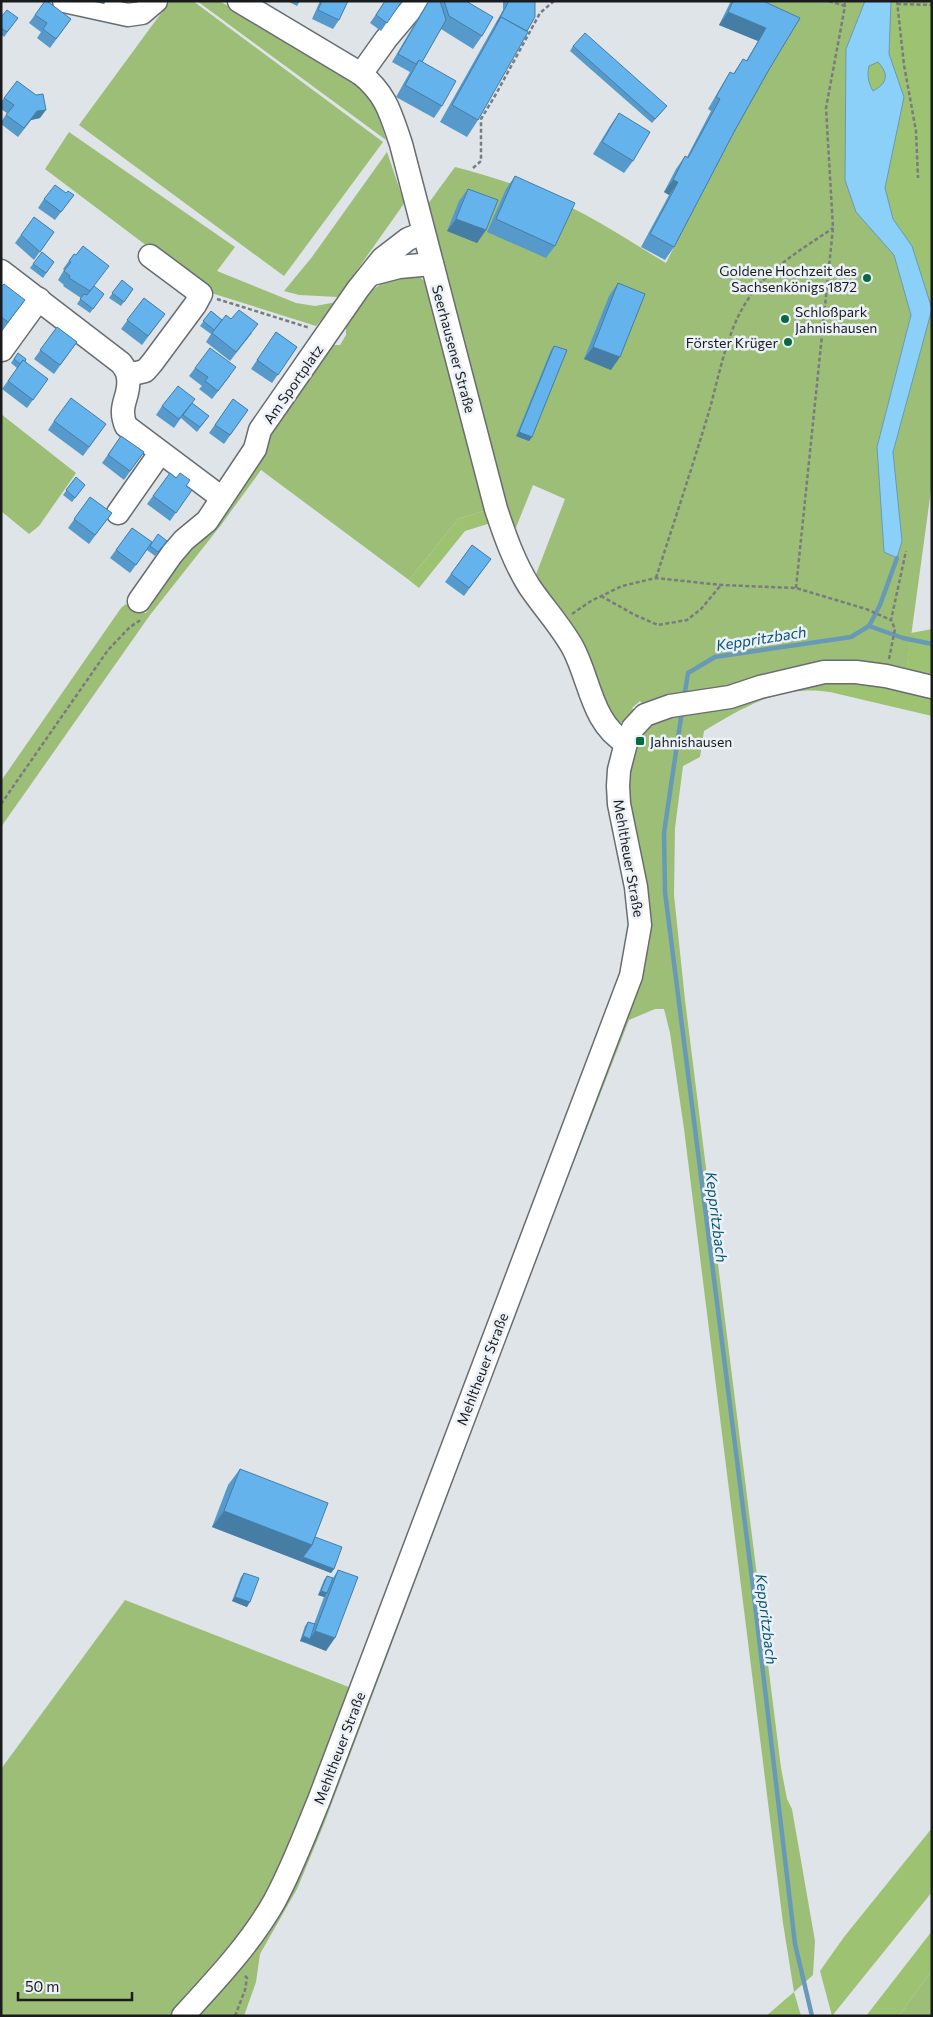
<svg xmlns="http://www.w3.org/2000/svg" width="933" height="2017" font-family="Commissioner,sans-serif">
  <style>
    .green { fill: #9dbe77 }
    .forest { fill: #9dc272 }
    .water { fill: #8ad0f9; stroke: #689ab7; fill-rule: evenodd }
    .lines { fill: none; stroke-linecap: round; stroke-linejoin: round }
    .stream { stroke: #689ab7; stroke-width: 4.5 }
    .minor-casing { stroke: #686d71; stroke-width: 25 }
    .path { stroke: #787c7f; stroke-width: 2.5; stroke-dasharray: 4 2.5; stroke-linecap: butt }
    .minor { stroke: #fff; stroke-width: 22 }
    .wall { fill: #569acb }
    .shaded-wall { fill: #467da5 }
    .building { fill: #64b3ec; stroke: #467da5 }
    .poi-dot { fill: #056c42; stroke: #ebf1f6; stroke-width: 2 }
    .labels { text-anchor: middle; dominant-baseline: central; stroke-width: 5; stroke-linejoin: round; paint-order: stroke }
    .poi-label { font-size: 14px; fill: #191b1d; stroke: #ebf1f6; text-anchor: end }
    .street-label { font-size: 14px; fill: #191b1d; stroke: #ebf1f6 }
    .water-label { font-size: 15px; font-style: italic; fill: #065375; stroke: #ebf1f6 }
  </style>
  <rect width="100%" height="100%" fill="#dee4e8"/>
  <g class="green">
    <path d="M170,1h23l190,141 -99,134 -205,-151z"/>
    <path d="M197,1h22l17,9 130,80 8,11 12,39z"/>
    <path d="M726,1h206v482l-26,190 -76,7v12c-9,-1 -18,-2 -28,-1 -35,1 -69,23 -98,40l-4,26 -17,9 -8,62 -1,67 11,105 96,768 6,31 5,10 23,132 -2,34 -19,17 -11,-69 -99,-794 -14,-96 -6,-24h-9l-26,11 -86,221 -219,583 -27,65 -37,65 -4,28 -12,34h-51l64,-73 377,-953 -8,-202 19,-81 -5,-6 -8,7 4,4c-8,8 -12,13 -24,9l-77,-144 30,-78 -32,-14 -20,50 -88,-327 30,-41c42,11 90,26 129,47 28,15 55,33 82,49l59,-119 66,-113z"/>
    <path d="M69,132l166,115 -18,24 79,32 19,3 22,-4 -21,24 -108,-34 -163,-123z"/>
    <path d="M387,152l17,50 -1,3 -65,92 -39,-2 -15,-4 28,-34z"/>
    <path d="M418,275l7,7 65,227 -32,10 -49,61 -148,-110 -40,55 -71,90 -149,212v-46l120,-173 5,-4 10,8 10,1 41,-61 17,-13 13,-19 47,-78 69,-97h7l6,-10v-10l26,-35 14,-9 11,-4z"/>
    <path d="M1,414l75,59 -37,53 -10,8 -28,-23z"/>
    <path d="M125,1600l229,89 -93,222 -86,105h-174v-247z"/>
    <path d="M932,1970v46h-33z"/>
  </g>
  <g class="forest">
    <path d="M891,1h41v308l-20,-63 -19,-27 -8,-31 19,-91 -15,-43z"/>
    <path d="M878,62c10,11 9,21 -5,29 -5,-9 -6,-15 -4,-25z"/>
    <path d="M490,509l4,13 -29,9 -46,57 -10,-8 49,-61z"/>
    <path d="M932,629v50l-26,-6 5,-40z"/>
    <path d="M855,679l77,15v22l-102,-24v-12z"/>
    <path d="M932,1828v64l-100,124 -12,-45 24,-34z"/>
    <path d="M932,1931v39l-33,46h-33z"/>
    <path d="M794,1992l7,24h-35z"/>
  </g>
  <path class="water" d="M865,1h26l-2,53 15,43 -19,91 8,31 19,27 20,63 -39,143 9,89 -5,17 -13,-6 -7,-105 34,-132 -17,-60 -38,-43 -11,-32 1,-131zM878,62c11,12 10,21 -5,29 -5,-9 -6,-15 -4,-25z"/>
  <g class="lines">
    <g class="stream">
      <path d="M869,626l11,-21 17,-47"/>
      <path d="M684,698l4,-25 27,-16 136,-20 18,-11 34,12 29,6"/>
      <path d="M682,711l-18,122 1,59 87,687 43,365 17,72"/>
    </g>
    <g class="minor-casing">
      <g id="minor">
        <path d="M64,1l64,14 14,-2 14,-12"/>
        <path d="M239,1l122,73c26,21 30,41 40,70l95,365c9,27 18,53 33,77 14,21 32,40 44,62 17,32 19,76 53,95"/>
        <path d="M361,74l25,-35 32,-38"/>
        <path d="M1,271l120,92c3,4 7,9 7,15 3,18 -11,27 -2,48l96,72"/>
        <path d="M372,274l27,-7 33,-3"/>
        <path d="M2,350l37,-51"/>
        <path d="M128,375l17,-4 7,-8 43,-58 6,-11 -51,-38"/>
        <path d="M118,513l42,-60"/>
        <path d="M139,601l33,-47 12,-14 23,-19 48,-72 5,-19 98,-141 24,-30 26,-20 15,-6"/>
        <path d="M183,2016c33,-36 67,-72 91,-114 18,-33 31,-68 45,-102l312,-824 9,-51 -4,-38 -17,-83 -1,-18 1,-16 7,-27 7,-15 12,-13 25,-9 60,-9 30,-10 64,-15h32l30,4 46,11"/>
      </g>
    </g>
    <g class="path">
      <path d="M829,1l16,5"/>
      <path d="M897,1l7,64 12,66 2,47"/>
      <path d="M897,4l35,1"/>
      <path d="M473,168l8,-7v-42l15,-25 44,-81 14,-12"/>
      <path d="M828,273l39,5"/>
      <path d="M217,299l93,29"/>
      <path d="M656,578c18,-56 37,-113 54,-170 9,-33 17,-75 35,-104 20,-34 56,-54 88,-76"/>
      <path d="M796,588l37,-360 -7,-120 19,-102 -1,-5"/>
      <path d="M601,596l34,19 23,10 29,-5 14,-11 20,-24"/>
      <path d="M572,614l19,-13 31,-15 34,-8 65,7 75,3 70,21 25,11"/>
      <path d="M889,659l6,-30 -4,-9 15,-69"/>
      <path d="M1,804l107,-154 22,-23 12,-8"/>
      <path d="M235,2016l10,-26 2,-12 -3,-3"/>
    </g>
    <use href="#minor" class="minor"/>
  </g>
  <g class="wall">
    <path d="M45,1l26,18 -21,29 -13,-10 4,-6 -12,-9z"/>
    <path d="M287,1h13l-3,5z"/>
    <path d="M320,1h28l-9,19 -6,9 -21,-10z"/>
    <path d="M385,1h17l-21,30 -11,-8z"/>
    <path d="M428,1h38l16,35 -9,13 -32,-20 -19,33 20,44 -8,12 -38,-21 14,-25 -18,-10z"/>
    <path d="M503,1h32l-57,119 -11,17 -27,-15 63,-112z"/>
    <path d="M731,1h32l4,72 -33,59 -60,115 -9,13 -24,-13 28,-52 -5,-3 12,-23 9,-13 2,1 24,-46 -3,-2 14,-24 8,-13 3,2 10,-15 3,2 12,-20 -39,-16z"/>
    <path d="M1,17l17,1 -14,19 -2,-2 -1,1z"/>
    <path d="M573,46l94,60 -15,17 -82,-72z"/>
    <path d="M17,81l23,37 -9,2 -13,17 -17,-13v-2l6,-9 -6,-4v-7z"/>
    <path d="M619,113l14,48 -9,12 -31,-19 17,-28z"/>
    <path d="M515,176l40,70 -9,12 -59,-26 19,-43z"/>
    <path d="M468,189l18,41 -9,13 -30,-12 12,-30z"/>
    <path d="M66,193l8,2 -19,25 -17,-12 6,-9z"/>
    <path d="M34,217l20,15 -20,28 -19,-17z"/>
    <path d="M42,252l12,10 -11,16 -13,-10z"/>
    <path d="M74,254l20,33 10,7 -14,19 -13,-9 4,-6 -18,-12 1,-1 -6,-5 6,-10 -1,-1z"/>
    <path d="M122,280l11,9 -12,17 -12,-8z"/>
    <path d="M618,283l-7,87 -27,-11 25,-63z"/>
    <path d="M1,287l24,13 -23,31 -1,-1z"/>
    <path d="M144,298l21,16 -23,31 -21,-16z"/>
    <path d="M211,311l11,9 9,-1 21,14 -22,28 -24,-19 5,-8 -11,-8z"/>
    <path d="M57,327l20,15 -23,32 -20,-15z"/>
    <path d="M276,332l21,15 -25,36 -21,-14z"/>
    <path d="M554,346l-22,91 -3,4 -13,-5 35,-86z"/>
    <path d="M18,353l7,9 23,17 -21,29 -25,-19 15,-21 -6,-5z"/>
    <path d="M195,368l35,8 -18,23 -13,-10 3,-3 -13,-10z"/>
    <path d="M233,399l15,11 -24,34 -15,-11z"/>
    <path d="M192,403l17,13 -12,16 -16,-14 -7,10 -18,-13 6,-9z"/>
    <path d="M54,421l52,3 -23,32 -35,-26z"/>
    <path d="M121,436l23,16 -20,28 -22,-17z"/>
    <path d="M170,473l22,17 -22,31 -23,-17z"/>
    <path d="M76,477l9,8 -13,17 -9,-7z"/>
    <path d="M90,497l22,16 -23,31 -21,-16z"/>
    <path d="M132,528l20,14 15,-1 -12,15 -8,-6 -17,23 -20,-15z"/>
    <path d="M472,545l19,14 -27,37 -19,-14z"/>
    <path d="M240,1469l75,68 19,32 -3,4 -119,-46 16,-42z"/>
    <path d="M338,1570l-12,81 -26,-10 5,-15 3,-4 6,2 10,-27 -6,-2 6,-15 3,-4 6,2z"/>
    <path d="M244,1573l3,34 -15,-6 9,-24z"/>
  </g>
  <g class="shaded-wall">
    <path d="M90,1h16l-2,3z"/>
    <path d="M728,12l38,16 -8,13 -39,-16z"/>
    <path d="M46,110l-6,8 -9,2 -13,17 19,-26z"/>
    <path d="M673,180l5,2 -9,13 -5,-3z"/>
    <path d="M456,219l30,11 -9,13 -30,-12z"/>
    <path d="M593,347l27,10 -9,13 -27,-11z"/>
    <path d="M519,432l13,5 -3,4 -13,-5z"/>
    <path d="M224,1511l88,34 -12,16 -88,-34z"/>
    <path d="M303,1557l31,12 -3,4 -31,-12z"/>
    <path d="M321,1591l6,2 -3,4 -6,-2z"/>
    <path d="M235,1597l15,5 -3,5 -15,-6z"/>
    <path d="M315,1631l20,7 -9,13 -19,-8z"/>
    <path d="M303,1636l7,3 -3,4 -7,-2z"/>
  </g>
  <g class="building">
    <path d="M45,1h2l24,18 -15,20 -13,-10 4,-6 -12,-8z"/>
    <path d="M322,1h26l-9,19 -21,-10z"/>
    <path d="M385,1h17l-15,22 -11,-8z"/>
    <path d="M429,1h11l6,19 -24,42 -3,-2 -3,4 -18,-10z"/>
    <path d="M444,1h22l27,16 -11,19 -33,-20z"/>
    <path d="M509,1h26v16l-8,14 -26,-14 -5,8z"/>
    <path d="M733,1h30l37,17 -33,55 -33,59 -60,115 -24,-13 28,-52 -5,-2 12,-24 3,2 32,-59 -4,-2 14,-25 4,2 9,-15 4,2 19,-33 -38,-16z"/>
    <path d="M7,10l11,8 -11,14 -6,-4v-11z"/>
    <path d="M501,17l27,15 -50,88 -26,-15z"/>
    <path d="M585,33l82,73 -12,13 -82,-73z"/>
    <path d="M419,60l37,21 -14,25 -37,-21z"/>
    <path d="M17,81l19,14 7,-1 3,16 -9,1 -13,17 -18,-13 8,-10 -10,-7z"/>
    <path d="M619,113l31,19 -17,29 -31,-19z"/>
    <path d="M515,176l60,27 -20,43 -59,-27z"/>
    <path d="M55,185l11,8 2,-2 6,4 -13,17 -17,-13z"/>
    <path d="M468,189l30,11 -12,30 -30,-11z"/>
    <path d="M34,217l20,15 -14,20 -19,-17z"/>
    <path d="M83,246l26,20 -19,25 -21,-13 1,-2 -6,-5 7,-9 -2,-1 5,-7 2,1z"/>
    <path d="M42,252l12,10 -8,11 -13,-9z"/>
    <path d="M122,280l11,9 -9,13 -12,-9z"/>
    <path d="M618,283l27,11 -25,63 -27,-10z"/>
    <path d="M4,284l21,16 -17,22 -7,-5v-30z"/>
    <path d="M94,286l10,8 -11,15 -13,-10 4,-5 3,1z"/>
    <path d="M144,298l21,16 -17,22 -21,-16z"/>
    <path d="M239,310l19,14 -22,28 -24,-19 14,-18 5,4z"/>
    <path d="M211,311l11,9 -8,10 -11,-9z"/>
    <path d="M57,327l20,15 -17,23 -20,-15z"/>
    <path d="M276,332l21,15 -19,28 -21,-15z"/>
    <path d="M554,346l13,4 -35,87 -13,-5z"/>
    <path d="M210,348l26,19 -18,24 -13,-10 3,-4 -13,-9z"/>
    <path d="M18,353l8,6 -1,3 -2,-2 -3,4 -6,-5z"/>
    <path d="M23,360l25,19 -15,21 -25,-19z"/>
    <path d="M178,386l17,13 -16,20 -17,-13z"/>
    <path d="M71,398l35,26 -17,23 -35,-26z"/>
    <path d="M233,399l15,11 -18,25 -15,-10z"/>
    <path d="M192,403l17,13 -9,11 -17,-12z"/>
    <path d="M121,436l23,16 -14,19 -22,-16z"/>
    <path d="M170,473l6,5 4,-5 10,7 -4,6 6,4 -16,23 -23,-17z"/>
    <path d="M76,477l9,8 -10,13 -9,-8z"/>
    <path d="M90,497l22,16 -17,22 -21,-16z"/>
    <path d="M132,528l20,14 -16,23 -20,-15z"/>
    <path d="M158,534l9,7 -9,11 -8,-6z"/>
    <path d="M472,545l19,14 -22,29 -18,-14z"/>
    <path d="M240,1469l88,34 -16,42 -88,-34z"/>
    <path d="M315,1537l27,10 -8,22 -31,-12 9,-12z"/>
    <path d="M338,1570l20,7 -23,61 -20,-7z"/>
    <path d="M244,1573l15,5 -9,24 -15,-5z"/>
    <path d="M327,1576l6,2 -6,15 -6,-2z"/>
    <path d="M308,1622l7,2 -5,15 -7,-3z"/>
  </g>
  <g class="poi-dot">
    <circle cx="867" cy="278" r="5"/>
    <circle cx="785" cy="319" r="5"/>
    <circle cx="788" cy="342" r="5"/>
    <rect x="635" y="736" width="10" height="10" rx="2.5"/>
  </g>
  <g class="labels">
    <g class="poi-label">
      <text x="857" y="270">Goldene Hochzeit des<tspan x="857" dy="16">Sachsenkönigs 1872</tspan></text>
      <text x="795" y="311" text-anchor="start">Schloßpark<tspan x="795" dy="16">Jahnishausen</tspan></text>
      <text x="778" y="342">Förster Krüger</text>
      <text x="650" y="741" text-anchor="start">Jahnishausen</text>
    </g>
    <g class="street-label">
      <text transform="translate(454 349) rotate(75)">Seerhausener Straße</text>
      <text transform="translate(293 384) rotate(-55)">Am Sportplatz</text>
      <text transform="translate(629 858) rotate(80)">Mehltheuer Straße</text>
      <text transform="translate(482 1369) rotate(-69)">Mehltheuer Straße</text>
      <text transform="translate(339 1748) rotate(-69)">Mehltheuer Straße</text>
    </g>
    <g class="water-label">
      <text transform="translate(761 638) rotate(-9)">Keppritzbach</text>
      <text transform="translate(717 1217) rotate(83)">Keppritzbach</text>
      <text transform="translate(767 1619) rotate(83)">Keppritzbach</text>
    </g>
  </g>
  <rect width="933" height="2017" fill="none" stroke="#191b1d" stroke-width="5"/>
  <path d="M18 1992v8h114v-8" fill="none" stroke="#191b1d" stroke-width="2.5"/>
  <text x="25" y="1992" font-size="15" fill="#191b1d" stroke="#ebf1f6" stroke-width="4" paint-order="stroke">50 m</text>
</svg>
